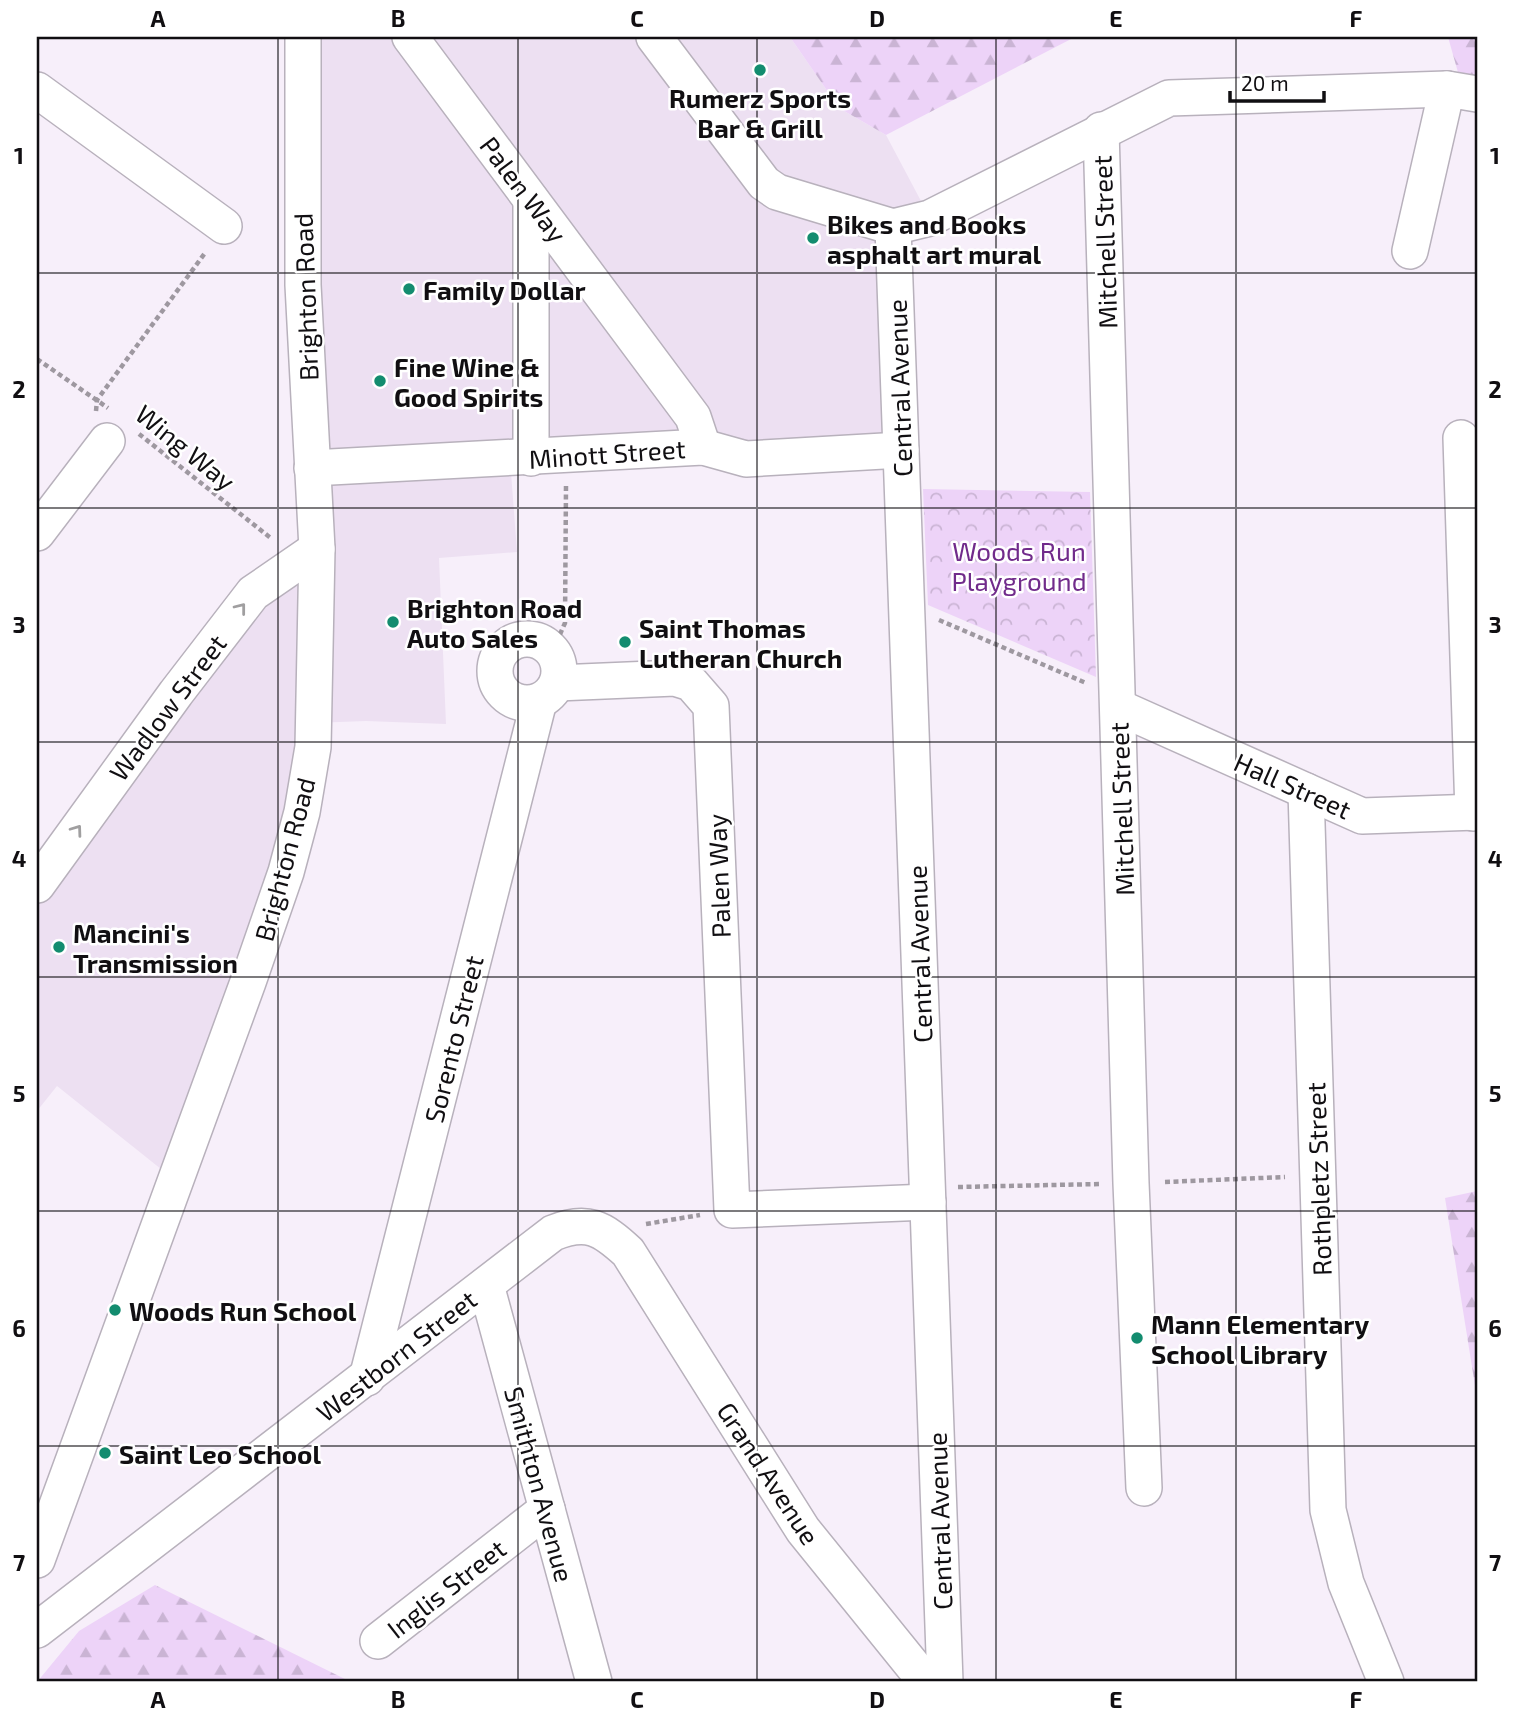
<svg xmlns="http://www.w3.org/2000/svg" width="1514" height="1719" font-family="'Exo 2',sans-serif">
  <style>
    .built { fill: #ede0f2 }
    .forest { fill: url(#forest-firs) }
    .park { fill: url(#park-crowns) }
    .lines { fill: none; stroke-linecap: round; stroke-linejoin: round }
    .minor-casing { stroke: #b8b1bc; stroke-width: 38 }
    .path { stroke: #9e98a0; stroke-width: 4.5; stroke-dasharray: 5 3.5; stroke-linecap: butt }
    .minor { stroke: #fff; stroke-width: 35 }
    .oneway { stroke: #a09fa0 }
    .grid { fill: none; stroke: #110f12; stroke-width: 2; stroke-opacity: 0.55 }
    .poi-dot { fill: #138c6f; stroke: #fff; stroke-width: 2.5 }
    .labels { text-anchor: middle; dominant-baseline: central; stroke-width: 5; stroke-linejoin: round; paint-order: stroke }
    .poi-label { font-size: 26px; font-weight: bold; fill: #110f12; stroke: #fff; text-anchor: start }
    .street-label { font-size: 26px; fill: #110f12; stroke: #fff }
    .park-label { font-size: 26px; fill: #712b8b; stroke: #fff }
    .neatline { fill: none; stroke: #110f12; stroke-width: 2.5 }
    .grid-label { font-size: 23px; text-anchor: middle; font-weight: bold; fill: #110f12 }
  </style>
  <defs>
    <pattern id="forest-firs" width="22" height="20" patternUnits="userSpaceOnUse" patternTransform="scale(1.75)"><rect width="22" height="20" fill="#edd3f8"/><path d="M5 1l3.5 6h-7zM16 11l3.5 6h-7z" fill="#cab4d4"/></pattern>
    <pattern id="park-crowns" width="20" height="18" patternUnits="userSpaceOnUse" patternTransform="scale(1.75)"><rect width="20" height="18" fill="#edd3f8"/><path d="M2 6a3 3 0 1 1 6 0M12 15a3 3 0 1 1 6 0" fill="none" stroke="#cab4d4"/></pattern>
  </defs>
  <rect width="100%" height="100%" fill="#f7effa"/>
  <path class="built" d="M303,37h487l49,71 47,27 44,83 -37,9 8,223 -391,9 7,93 -78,6 7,166 -80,-3 -53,2 -137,458 -119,-95 -20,25v-226l139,-192 141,-144z"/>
  <g class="forest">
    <path d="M790,37h285l-189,98 -47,-27z"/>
    <path d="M1448,37h29v57l-14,-4z"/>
    <path d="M1477,1191v207l-32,-200z"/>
    <path d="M155,1585l196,97h-314l42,-51z"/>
  </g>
  <path class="park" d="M923,489l167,3 6,185 -168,-72z"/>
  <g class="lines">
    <g class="minor-casing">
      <g id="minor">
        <path d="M410,37l283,380 10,30"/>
        <path d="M654,37l110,146 13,9 116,35 37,-9 239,-120 278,-9 30,5"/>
        <path d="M37,90l187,136"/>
        <path d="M1101,130l30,1053 13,305"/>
        <path d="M893,227l52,1455"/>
        <path d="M1410,251l37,-162"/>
        <path d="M1461,438l12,375"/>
        <path d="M531,458v-258"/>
        <path d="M312,468l391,-21 43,12 155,-9"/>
        <path d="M37,533l70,-92"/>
        <circle cx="527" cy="671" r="32"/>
        <path d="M557,683l118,-5 16,5 20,23 21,504 196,-8"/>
        <path d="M1118,707l244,109 115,-4"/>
        <path d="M1306,791l22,719 18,73 40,99"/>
        <path d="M37,885l139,-192 77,-100 64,-44"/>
        <path d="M486,1285l108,397"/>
        <path d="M367,1378l172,-677"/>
        <path d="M37,1560l211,-578 38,-110 16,-60 11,-65 4,-198 -14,-264v-248"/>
        <path d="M37,1630l516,-397c34,-14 49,-5 75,19l175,278 123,152"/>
        <path d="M378,1641l169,-132"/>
      </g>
    </g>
    <g class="path">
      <path d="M37,359l71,49"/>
      <path d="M96,411l1,-11 108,-147"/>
      <path d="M139,434l133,105"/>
      <path d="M939,620l147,63"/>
      <path d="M553,650l12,-27 1,-137"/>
      <path d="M1165,1182l120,-5"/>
      <path d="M958,1187l142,-3"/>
      <path d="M646,1224l54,-9"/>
    </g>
    <use href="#minor" class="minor"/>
  </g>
  <defs><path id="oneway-chevron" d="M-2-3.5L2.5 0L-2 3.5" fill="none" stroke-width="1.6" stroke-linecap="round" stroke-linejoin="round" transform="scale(1.75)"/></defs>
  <g class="oneway">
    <use href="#oneway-chevron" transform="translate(241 608) rotate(-52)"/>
    <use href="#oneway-chevron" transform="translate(77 830) rotate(-54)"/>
  </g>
  <path class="grid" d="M278,37v1645M518,37v1645M757,37v1645M996,37v1645M1236,37v1645M37,273h1440M37,508h1440M37,742h1440M37,977h1440M37,1211h1440M37,1446h1440"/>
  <g class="poi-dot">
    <circle cx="760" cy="70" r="7"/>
    <circle cx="813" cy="238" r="7"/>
    <circle cx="409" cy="289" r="7"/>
    <circle cx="380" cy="381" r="7"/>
    <circle cx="393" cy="622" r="7"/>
    <circle cx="625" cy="642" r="7"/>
    <circle cx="59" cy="947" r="7"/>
    <circle cx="115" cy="1310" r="7"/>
    <circle cx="1137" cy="1338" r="7"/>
    <circle cx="105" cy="1453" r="7"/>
  </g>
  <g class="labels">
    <g class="poi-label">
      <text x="760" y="97" text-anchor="middle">Rumerz Sports<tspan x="760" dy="30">Bar &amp; Grill</tspan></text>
      <text x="827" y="223">Bikes and Books<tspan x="827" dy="30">asphalt art mural</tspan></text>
      <text x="423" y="289">Family Dollar</text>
      <text x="394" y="366">Fine Wine &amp;<tspan x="394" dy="30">Good Spirits</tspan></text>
      <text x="407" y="607">Brighton Road<tspan x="407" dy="30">Auto Sales</tspan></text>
      <text x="639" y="627">Saint Thomas<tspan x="639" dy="30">Lutheran Church</tspan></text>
      <text x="73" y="932">Mancini's<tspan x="73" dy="30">Transmission</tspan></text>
      <text x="129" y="1310">Woods Run School</text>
      <text x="1151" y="1323">Mann Elementary<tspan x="1151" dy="30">School Library</tspan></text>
      <text x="119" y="1453">Saint Leo School</text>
    </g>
    <g class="street-label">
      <text transform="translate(524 189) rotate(53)">Palen Way</text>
      <text transform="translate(1104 242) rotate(-92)">Mitchell Street</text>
      <text transform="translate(305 297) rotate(-92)">Brighton Road</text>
      <text transform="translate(899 388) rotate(-92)">Central Avenue</text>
      <text transform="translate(186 447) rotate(39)">Wing Way</text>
      <text transform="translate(607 453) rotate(-4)">Minott Street</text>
      <text transform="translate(167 707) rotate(-53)">Wadlow Street</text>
      <text transform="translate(1293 785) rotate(24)">Hall Street</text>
      <text transform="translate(1121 809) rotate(-92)">Mitchell Street</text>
      <text transform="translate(284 859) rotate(-75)">Brighton Road</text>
      <text transform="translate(718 876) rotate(-92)">Palen Way</text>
      <text transform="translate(919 954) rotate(-92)">Central Avenue</text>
      <text transform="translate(453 1039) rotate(-76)">Sorento Street</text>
      <text transform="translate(1318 1179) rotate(-92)">Rothpletz Street</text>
      <text transform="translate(396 1355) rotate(-38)">Westborn Street</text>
      <text transform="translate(769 1473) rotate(57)">Grand Avenue</text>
      <text transform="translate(540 1484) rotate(75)">Smithton Avenue</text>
      <text transform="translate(939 1521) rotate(-92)">Central Avenue</text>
      <text transform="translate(446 1588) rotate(-38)">Inglis Street</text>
    </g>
    <g class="park-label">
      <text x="1019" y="550">Woods Run<tspan x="1019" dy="30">Playground</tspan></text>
    </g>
  </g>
  <rect width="1514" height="1719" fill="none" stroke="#ffffff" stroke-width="77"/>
  <path d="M1230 91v10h94v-10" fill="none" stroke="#110f12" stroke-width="3.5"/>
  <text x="1241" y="91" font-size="21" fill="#110f12" stroke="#ffffff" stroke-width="5" paint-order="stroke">20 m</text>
  <rect x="38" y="38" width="1438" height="1642" class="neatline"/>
  <g class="grid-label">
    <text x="158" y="27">A</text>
    <text x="398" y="27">B</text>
    <text x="637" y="27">C</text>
    <text x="877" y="27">D</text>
    <text x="1116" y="27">E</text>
    <text x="1356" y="27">F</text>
    <text x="19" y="164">1</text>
    <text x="1495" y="164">1</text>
    <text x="19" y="398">2</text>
    <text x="1495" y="398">2</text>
    <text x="19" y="633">3</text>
    <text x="1495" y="633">3</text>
    <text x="19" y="867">4</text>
    <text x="1495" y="867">4</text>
    <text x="19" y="1102">5</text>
    <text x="1495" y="1102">5</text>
    <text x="19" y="1337">6</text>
    <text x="1495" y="1337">6</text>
    <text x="19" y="1571">7</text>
    <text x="1495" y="1571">7</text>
    <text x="158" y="1708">A</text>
    <text x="398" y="1708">B</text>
    <text x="637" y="1708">C</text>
    <text x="877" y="1708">D</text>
    <text x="1116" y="1708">E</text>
    <text x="1356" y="1708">F</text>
  </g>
</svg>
